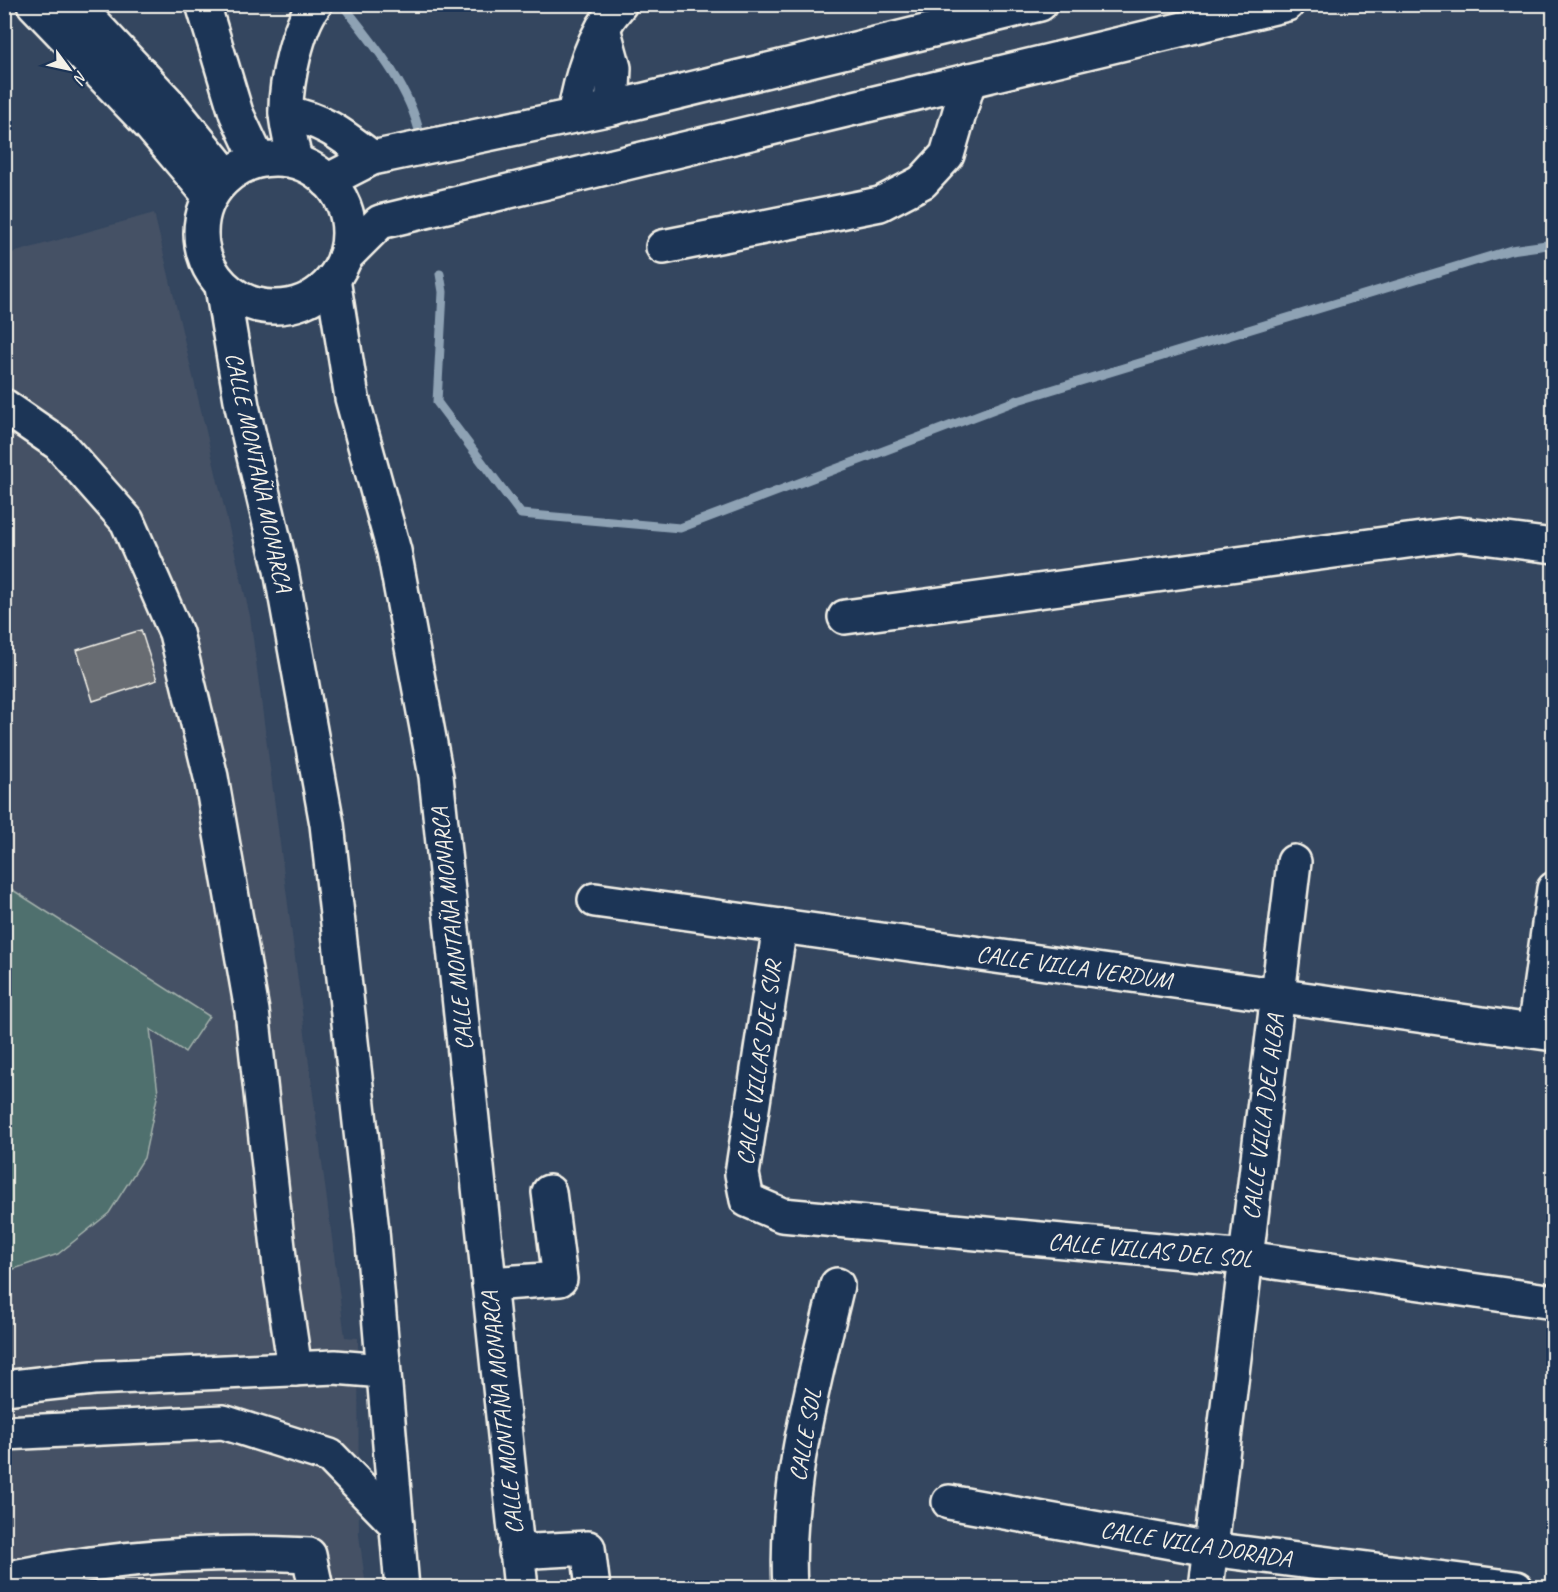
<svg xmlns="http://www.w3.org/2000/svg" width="1558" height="1592" font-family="Caveat,sans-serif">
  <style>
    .built { fill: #445165 }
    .green { fill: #506f6e; stroke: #a2b0ab; stroke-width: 1.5 }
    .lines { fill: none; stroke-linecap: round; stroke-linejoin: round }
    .stream { stroke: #8ea2b4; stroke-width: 9 }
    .building { fill: #686c72; stroke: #f4f1e8; stroke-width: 1.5 }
    .minor-casing { stroke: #f4f1e8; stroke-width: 38 }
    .major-casing { stroke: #f4f1e8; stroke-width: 38 }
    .minor { stroke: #1d3557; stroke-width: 33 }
    .major { stroke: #1d3557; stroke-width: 33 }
    .labels { text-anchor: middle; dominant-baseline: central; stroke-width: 5; stroke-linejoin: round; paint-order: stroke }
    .street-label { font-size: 24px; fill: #f4f1e8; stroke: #1d3557 }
  </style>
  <rect width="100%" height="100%" fill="#34465f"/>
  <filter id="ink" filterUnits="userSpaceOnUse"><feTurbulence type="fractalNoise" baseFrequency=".0167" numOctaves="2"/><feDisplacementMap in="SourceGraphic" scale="12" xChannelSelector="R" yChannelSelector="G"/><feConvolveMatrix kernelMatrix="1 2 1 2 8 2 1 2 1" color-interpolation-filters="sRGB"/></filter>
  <g filter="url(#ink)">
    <path class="built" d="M154,213l96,403 95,721 13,1 1,197 7,52 -361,1v-1333z"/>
    <path class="green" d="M5,885l204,131 -24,36 -35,-23 8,64 -14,65 -35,55 -51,41 -53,18z"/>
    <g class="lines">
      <g class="stream">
        <path d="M342,4c31,39 68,83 78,131"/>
        <path d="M440,274l3,18 -6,110 84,112 159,14 338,-128 493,-150 43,-6"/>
      </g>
    </g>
    <path class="building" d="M141,630l16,50 -64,21 -16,-51z"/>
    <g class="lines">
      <g class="minor-casing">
        <g id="minor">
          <path d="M34,4l116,121 60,71"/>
          <path d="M75,4l93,99 59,73"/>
          <path d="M203,4l33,109 22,47"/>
          <path d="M603,28l11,40 -2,40"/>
          <path d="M574,116c7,-39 18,-81 46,-112"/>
          <path d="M295,160c-3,-15 -8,-31 -9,-47 -1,-28 11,-86 29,-109"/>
          <path d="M663,247l217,-43 42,-22 25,-27 22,-75"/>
          <path d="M4,406l55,38 68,77 49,112 35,144 41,234 29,264 14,94"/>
          <path d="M845,617l614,-83 95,12"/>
          <path d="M595,900l959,134"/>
          <path d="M780,926l-38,248 5,26 35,15 464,43 308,44"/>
          <path d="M1534,1031l20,-142"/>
          <path d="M489,1284l71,-5 -11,-87"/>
          <path d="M4,1388l89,-10 242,-11 48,4"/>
          <path d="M4,1433l219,-11 107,34 67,69"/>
          <path d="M949,1502l261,47 306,39"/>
          <path d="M516,1552l72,-4 5,40"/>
          <path d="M4,1579c100,-21 204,-30 305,-24l7,33"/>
          <path d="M790,1588c-6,-103 24,-204 47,-303"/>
          <path d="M1206,1588l88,-726"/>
        </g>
      </g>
      <g class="major-casing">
        <g id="major">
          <path d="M286,113c38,7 56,22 86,45"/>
          <circle cx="275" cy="233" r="74"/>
          <path d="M327,181l45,-23 240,-50 428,-104"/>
          <path d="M345,257l35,-35 907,-218"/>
          <path d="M333,279l19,119 42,153 42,225 85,812"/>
          <path d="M222,287l20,119 39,164 46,254 45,407 30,357"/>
        </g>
      </g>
      <use href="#minor" class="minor"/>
      <use href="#major" class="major"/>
    </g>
  </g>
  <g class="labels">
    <g class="street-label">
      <text transform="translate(259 472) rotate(78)">CALLE MONTAÑA MONARCA</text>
      <text transform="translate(452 929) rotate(-96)">CALLE MONTAÑA MONARCA</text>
      <text transform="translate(1074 967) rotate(8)">CALLE VILLA VERDUM</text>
      <text transform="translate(759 1063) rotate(-82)">CALLE VILLAS DEL SUR</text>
      <text transform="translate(1263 1117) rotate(-83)">CALLE VILLA DEL ALBA</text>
      <text transform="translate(1150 1250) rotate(5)">CALLE VILLAS DEL SOL</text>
      <text transform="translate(502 1413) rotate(-96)">CALLE MONTAÑA MONARCA</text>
      <text transform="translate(805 1435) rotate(-80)">CALLE SOL</text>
      <text transform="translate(1196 1544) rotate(9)">CALLE VILLA DORADA</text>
    </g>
  </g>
  <rect width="1558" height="1592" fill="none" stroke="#1d3557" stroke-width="24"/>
  <rect x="12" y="12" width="1534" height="1568" fill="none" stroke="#f4f1e8" stroke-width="2" filter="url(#ink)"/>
  <g transform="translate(69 69) rotate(123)" stroke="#1d3557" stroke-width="4.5" paint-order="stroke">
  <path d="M0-4.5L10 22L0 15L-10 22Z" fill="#f4f1e8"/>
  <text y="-9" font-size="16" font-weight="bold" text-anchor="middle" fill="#f4f1e8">N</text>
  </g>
</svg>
